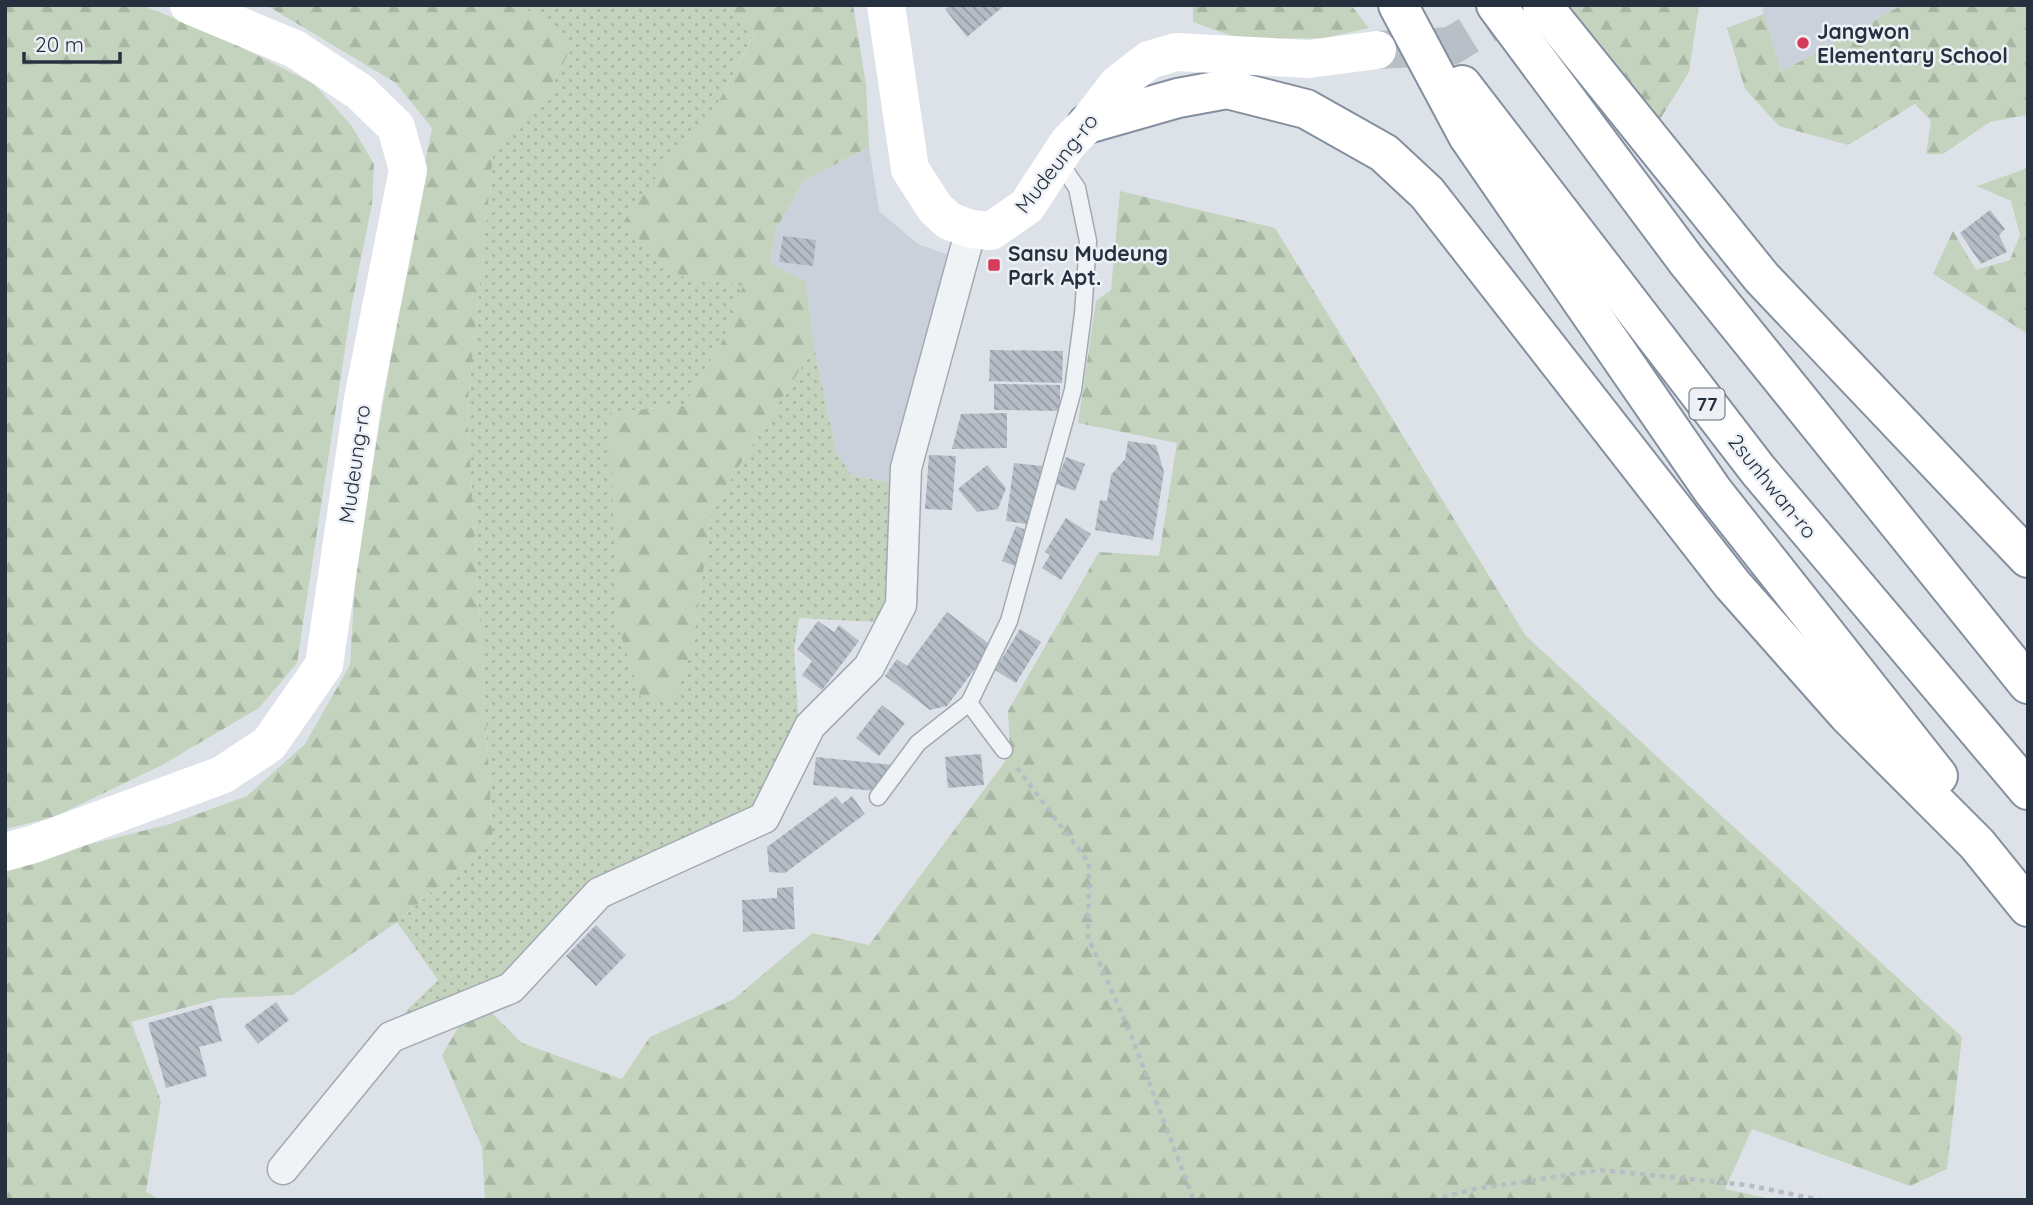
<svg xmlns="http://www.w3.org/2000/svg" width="2033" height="1205" font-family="Quicksand,sans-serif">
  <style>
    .built { fill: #cbd1da }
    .grass { fill: url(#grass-dots) }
    .forest { fill: url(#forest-firs) }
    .building { fill: url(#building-back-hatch) }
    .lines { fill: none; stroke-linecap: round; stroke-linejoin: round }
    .secondary-tunnel { stroke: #b8bfc6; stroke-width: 38; stroke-dasharray: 38 19; stroke-linecap: butt }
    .lane-casing { stroke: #a2a9b2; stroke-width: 19 }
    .street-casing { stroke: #a2a9b2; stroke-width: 33 }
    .highway-casing { stroke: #8490a0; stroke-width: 42 }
    .path { stroke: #b7bdc3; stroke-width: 4.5; stroke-dasharray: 5 5; stroke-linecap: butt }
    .lane { stroke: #f0f3f6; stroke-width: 16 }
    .street { stroke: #f0f3f6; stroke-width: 30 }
    .secondary { stroke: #fff; stroke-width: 38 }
    .highway { stroke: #fff; stroke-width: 38 }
    .poi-dot { fill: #d63a59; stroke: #edf1f6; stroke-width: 2.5 }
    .labels { text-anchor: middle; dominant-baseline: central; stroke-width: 5; stroke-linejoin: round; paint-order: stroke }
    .shield { fill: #edf1f6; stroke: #626b77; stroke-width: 2 }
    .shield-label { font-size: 19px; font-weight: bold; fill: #263140 }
    .poi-label { font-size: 21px; font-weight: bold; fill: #263140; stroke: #edf1f6; text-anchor: start }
    .street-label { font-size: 21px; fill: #263140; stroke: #edf1f6 }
  </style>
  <defs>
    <pattern id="grass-dots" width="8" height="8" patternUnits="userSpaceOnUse" patternTransform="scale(1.75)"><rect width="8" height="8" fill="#c4d3be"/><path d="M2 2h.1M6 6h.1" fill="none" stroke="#a8b6a4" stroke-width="1.8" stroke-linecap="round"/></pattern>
    <pattern id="forest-firs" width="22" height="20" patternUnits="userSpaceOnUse" patternTransform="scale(1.75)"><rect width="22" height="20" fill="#c4d3be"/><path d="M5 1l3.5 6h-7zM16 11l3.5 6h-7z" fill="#a8b6a4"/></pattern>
    <pattern id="building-back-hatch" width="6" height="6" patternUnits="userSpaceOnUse" patternTransform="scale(1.75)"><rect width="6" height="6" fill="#b4bcc5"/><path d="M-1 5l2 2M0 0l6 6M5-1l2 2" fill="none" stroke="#9299a1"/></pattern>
  </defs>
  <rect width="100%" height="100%" fill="#dde2e8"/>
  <g class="built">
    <path d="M1761,5h141l-121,67z"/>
    <path d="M869,147l10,64 39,33 33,12 -61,226 -38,-6 -16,-25 -22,-104 -8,-65 -36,-19 6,-34 28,-49z"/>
  </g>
  <path class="grass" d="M520,5h204l31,27 -44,84 -33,31 3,129 62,10 -20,54 -40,66 -73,6 83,231 19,-134 102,-162 22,104 16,25 38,6 -1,112 -13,28 -77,-4 -5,32 5,77 -44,84 -163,78 -49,58 -69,48 -65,27 -4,-10 33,-32 -41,-58 96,-84 -26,-428 27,-265 52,-50 28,-51z"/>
  <g class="forest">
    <path d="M5,5h136l76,30 97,49 37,41 23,39 -2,40 -20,99 -55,360 -38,45 -97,57 -108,52 -49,12z"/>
    <path d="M266,5h254l54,39 -28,51 -52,50 -27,265 26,428 -96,84 -104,73 -72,3 -90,24 30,79 -15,91 15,8h-156v-328l62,-22 103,-26 77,-28 58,-52 45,-79 6,-100 62,-370 14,-67 -36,-45z"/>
    <path d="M724,5h129l13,80 3,62 -65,33 -28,49 -6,34 36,19 8,65 -102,162 -19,134 -19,59 -32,-1 -26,-81 -6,-208 73,-6 40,-66 20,-54 -62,-10 -59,-52 56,-77 33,-31 44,-83z"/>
    <path d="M1193,5h158l18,23 -45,10 -84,1 -47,-17z"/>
    <path d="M1573,5h126l-10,67 -30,49 -93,-110z"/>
    <path d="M1902,5h126l-1,110 -37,7 -47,32h-17l5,-33 -16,-17 -67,41 -69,-19 -34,-37 -18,-61 37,-14 17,58z"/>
    <path d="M2028,168v166l-95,-60 20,-43 23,39 34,-10 10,-25 -9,-34 -34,-15z"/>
    <path d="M1120,191l155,37 251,408 436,401 -15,132 -37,17 -158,-57 -27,60 51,11h-1291l-3,-53 -40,-92 19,-32 29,-12 32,32 100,36 28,-42 84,-38 78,-66 57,12 137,-185 4,-14 -2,-35 91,-159 60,4 18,-113 -99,-20 18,-122 15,-11z"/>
  </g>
  <g class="building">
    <path d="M950,5h55l-38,32 -22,-28z"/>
    <path d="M1990,210l15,19 -6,6 8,17 -26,12 -21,-31z"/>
    <path d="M783,236l33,4 -3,26 -34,-4z"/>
    <path d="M990,350l73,1 -1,32 -73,-2z"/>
    <path d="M994,384l66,1v26l-66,-1z"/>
    <path d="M1007,413v35l-55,1 9,-35z"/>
    <path d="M1128,441l28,4 8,27 -11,68 -58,-10 5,-30 7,1 4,-26 14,-16z"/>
    <path d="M929,455l27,1 -4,54 -27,-1z"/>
    <path d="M1066,457l19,7 -10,27 -19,-7z"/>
    <path d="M1014,463l28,3 -9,59 -27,-4z"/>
    <path d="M987,465l19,23 -8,21 -21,3 -19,-23z"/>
    <path d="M1066,518l25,16 -30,46 -19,-12 8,-13 -5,-3z"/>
    <path d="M1016,526l15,6 -14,35 -15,-6z"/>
    <path d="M947,612l45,34 -45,60 -17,4 -45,-34 12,-17 10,7z"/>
    <path d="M818,621l16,11 5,-7 20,16 -37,49 -20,-15 10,-14 -15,-12z"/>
    <path d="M1020,629l21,13 -25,41 -21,-13z"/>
    <path d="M882,705l23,18 -26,33 -23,-18z"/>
    <path d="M981,754l3,31 -36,3 -3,-31z"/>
    <path d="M816,757l77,8 -18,26 -62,-6z"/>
    <path d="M836,796l6,8 10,-8 13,18 -80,59 -16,-1 -2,-25z"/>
    <path d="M793,887l2,42 -52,3 -1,-32 35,-2v-10z"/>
    <path d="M596,925l30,30 -30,31 -30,-30z"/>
    <path d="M276,1002l13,18 -31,24 -14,-18z"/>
    <path d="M212,1005l10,36 -23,6 8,29 -41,12 -18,-65z"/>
  </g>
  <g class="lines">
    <path class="secondary-tunnel" d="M1377,50l74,-4 67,-41"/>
    <g class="lane-casing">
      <g id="lane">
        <path d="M969,703l35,47"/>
        <path d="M878,797l40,-54 51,-40 40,-82 64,-231 10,-76 5,-73 -11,-53 -19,-28"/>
      </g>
    </g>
    <g class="street-casing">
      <path id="street" d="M283,1169l108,-132 120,-49 88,-95 165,-75 46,-92 59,-59 32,-62 5,-137 65,-239"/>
    </g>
    <g class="highway-casing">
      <g id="highway">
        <path d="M1398,5l70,131 245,355 225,285"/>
        <path d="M1496,5l190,255 342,424"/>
        <path d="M1542,5l220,273 266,280"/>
        <path d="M1462,85l296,385 270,320"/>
        <path d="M1087,124l91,-26 49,-9 79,20 78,44 43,40 305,391 116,131 129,129 51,63"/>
      </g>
    </g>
    <g class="path">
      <path d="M1017,768l72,95 -1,74 43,98 62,163"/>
      <path d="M1433,1200l41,-11 127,-19 146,15 73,15"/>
    </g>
    <use href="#lane" class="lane"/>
    <use href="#street" class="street"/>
    <g class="secondary">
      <path d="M886,5l24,164 25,39 14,13 22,8 20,2 36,-25 41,-63 19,-19 31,-40 31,-24 27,-8 133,7 68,-9"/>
      <path d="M5,852l29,-8 188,-69 47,-31 55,-79 39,-266 45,-229 -12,-43 -36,-35 -65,-43 -106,-44"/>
    </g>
    <use href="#highway" class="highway"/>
  </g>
  <g class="poi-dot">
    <circle cx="1803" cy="43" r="7"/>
    <rect x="987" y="258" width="14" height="14" rx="3.5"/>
  </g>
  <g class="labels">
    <rect class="shield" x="1689.5" y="388.5" width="35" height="31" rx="5"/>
    <g class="shield-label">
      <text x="1707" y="404">77</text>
    </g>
    <g class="poi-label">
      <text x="1817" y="31">Jangwon<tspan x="1817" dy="24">Elementary School</tspan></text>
      <text x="1008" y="253">Sansu Mudeung<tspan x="1008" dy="24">Park Apt.</tspan></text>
    </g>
    <g class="street-label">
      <text transform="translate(1056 163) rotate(-52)">Mudeung-ro</text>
      <text transform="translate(354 464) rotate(-82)">Mudeung-ro</text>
      <text transform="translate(1773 486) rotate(51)">2sunhwan-ro</text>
    </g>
  </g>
  <rect width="2033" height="1205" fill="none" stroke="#263140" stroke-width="14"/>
  <path d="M24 52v10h96v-10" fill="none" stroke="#263140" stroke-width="3.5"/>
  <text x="35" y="52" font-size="21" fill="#263140" stroke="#edf1f6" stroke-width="5" paint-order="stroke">20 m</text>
</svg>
